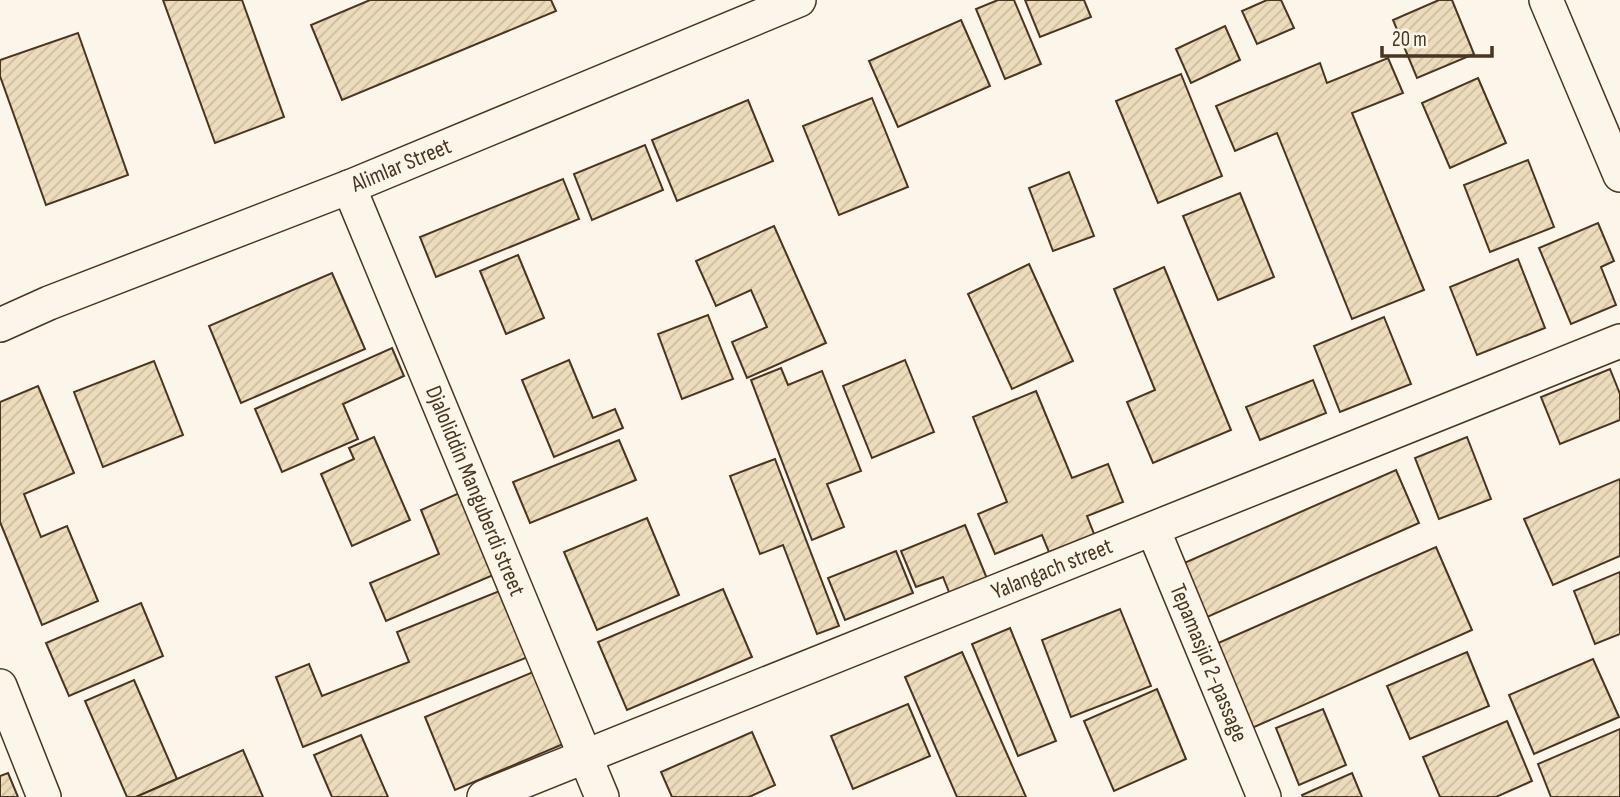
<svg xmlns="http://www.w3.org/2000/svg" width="1620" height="797" font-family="'Sofia Sans Condensed',sans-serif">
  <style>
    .building { fill: url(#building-hatch); stroke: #4a3520; stroke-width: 2 }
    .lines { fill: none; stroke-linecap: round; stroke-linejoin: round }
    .minor-casing { stroke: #4a3520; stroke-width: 36 }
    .minor { stroke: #fbf6e9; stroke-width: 33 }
    .labels { text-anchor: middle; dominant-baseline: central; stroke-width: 5; stroke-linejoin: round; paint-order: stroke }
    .street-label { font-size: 23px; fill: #4a3520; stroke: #fbf6e9 }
  </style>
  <defs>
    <pattern id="building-hatch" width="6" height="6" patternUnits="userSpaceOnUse" patternTransform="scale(1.75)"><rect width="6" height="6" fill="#ecdcbc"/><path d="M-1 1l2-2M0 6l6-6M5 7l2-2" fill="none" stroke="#ccbda1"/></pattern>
  </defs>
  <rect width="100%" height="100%" fill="#fbf6e9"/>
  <g class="building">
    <path d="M163,0h79l42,117 -69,26z"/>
    <path d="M370,0h181l5,11 -214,89 -31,-75z"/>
    <path d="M998,0h16l27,64 -36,15 -29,-70z"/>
    <path d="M1025,0h59l7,17 -51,20z"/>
    <path d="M1267,0h14l13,28 -37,16 -15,-33z"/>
    <path d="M1439,0h13l22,54 -57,24 -24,-58z"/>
    <path d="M961,20l29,66 -92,41 -29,-66z"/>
    <path d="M1225,26l15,34 -49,23 -15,-34z"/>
    <path d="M78,33l50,142 -82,30 -46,-129v-16z"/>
    <path d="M1388,58l15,35 -51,20 72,177 -72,29 -75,-186 -42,18 -19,-45 104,-43 7,20z"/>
    <path d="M1181,74l41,102 -64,27 -42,-102z"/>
    <path d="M1478,78l28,65 -56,25 -28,-65z"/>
    <path d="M872,98l36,89 -69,28 -36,-89z"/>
    <path d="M748,100l25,61 -96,40 -25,-61z"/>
    <path d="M645,145l18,45 -71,30 -18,-46z"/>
    <path d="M1528,160l26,67 -64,25 -26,-67z"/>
    <path d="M1069,172l25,64 -41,15 -24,-63z"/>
    <path d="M563,179l16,40 -143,58 -16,-40z"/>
    <path d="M1240,193l34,84 -56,23 -35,-84z"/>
    <path d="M1598,223l16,38 -13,6 15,38 -45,19 -32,-76z"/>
    <path d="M774,226l52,117 -79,35 -15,-36 35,-15 -16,-37 -35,16 -20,-45z"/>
    <path d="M518,255l26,63 -38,16 -26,-63z"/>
    <path d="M1518,259l27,69 -68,27 -27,-68z"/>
    <path d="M1029,264l44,97 -61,28 -44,-95z"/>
    <path d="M1164,267l67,163 -78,33 -26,-61 28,-12 -41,-101z"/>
    <path d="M332,273l33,76 -124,54 -32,-77z"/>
    <path d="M708,315l25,64 -51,20 -24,-65z"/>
    <path d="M1384,317l27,67 -71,28 -26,-66z"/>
    <path d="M392,348l12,28 -61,28 15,35 -76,33 -27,-63z"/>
    <path d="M569,360l24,58 22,-9 8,19 -69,29 -32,-77z"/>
    <path d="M905,360l29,72 -62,26 -29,-72z"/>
    <path d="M154,361l29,74 -80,32 -29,-75z"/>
    <path d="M781,368l7,17 34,-14 39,100 -34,13 17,43 -32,13 -61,-160z"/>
    <path d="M1610,369l10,25v26l-60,24 -19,-47z"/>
    <path d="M1313,380l13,33 -66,27 -14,-33z"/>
    <path d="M38,386l36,87 -50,21 17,43 26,-11 31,75 -56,24 -42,-103v-120z"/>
    <path d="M1036,391l36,87 36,-14 15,38 -36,14 9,23 -45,18 -9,-22 -47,19 -17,-40 29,-12 -34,-85z"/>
    <path d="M374,437l36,83 -58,26 -31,-72 33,-15 -5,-11z"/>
    <path d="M1467,437l24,62 -52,20 -24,-61z"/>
    <path d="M619,440l17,40 -106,43 -17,-41z"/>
    <path d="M775,459l64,167 -22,8 -34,-89 -23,9 -30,-78z"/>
    <path d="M1396,470l23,53 -214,95 -23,-54z"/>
    <path d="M1620,479v77l-67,29 -29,-66z"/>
    <path d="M464,491l34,82 -112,48 -16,-38 69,-29 -18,-44z"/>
    <path d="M647,518l32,77 -82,35 -33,-78z"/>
    <path d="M965,525l23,56 -37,16 -8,-20 -27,10 -15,-36z"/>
    <path d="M1436,547l36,83 -220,98 -36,-84z"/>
    <path d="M896,551l17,42 -68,27 -17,-42z"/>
    <path d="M1620,572v62l-25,10 -21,-53z"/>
    <path d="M723,589l29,68 -125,53 -29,-68z"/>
    <path d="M502,590l26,67 -225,90 -27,-70 33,-13 13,32 87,-34 -12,-30z"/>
    <path d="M141,603l22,53 -94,40 -23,-53z"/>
    <path d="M1120,609l31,77 -80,31 -29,-77z"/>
    <path d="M1010,628l46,113 -38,15 -46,-112z"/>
    <path d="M962,652l64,145h-69l-52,-120z"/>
    <path d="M1467,652l22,54 -79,33 -23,-53z"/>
    <path d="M1593,659l26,58 -85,37 -25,-59z"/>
    <path d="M538,670l30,72 -113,48 -30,-73z"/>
    <path d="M134,680l43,99 -41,18h-9l-42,-96z"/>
    <path d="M1157,689l29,70 -72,32 -30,-70z"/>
    <path d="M908,704l22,52 -77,33 -22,-53z"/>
    <path d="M1323,709l23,56 -47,20 -23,-57z"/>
    <path d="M1507,721l25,60 -36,16h-56l-17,-40z"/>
    <path d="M1620,729v68h-69l-13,-33z"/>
    <path d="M752,732l23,53 -26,12h-77l-11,-25z"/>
    <path d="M361,735l27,62h-56l-18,-42z"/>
    <path d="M243,750l20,47h-127l41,-18z"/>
    <path d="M8,773l10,24h-18v-21z"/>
    <path d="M1352,773l10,24h-59l-1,-2z"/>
  </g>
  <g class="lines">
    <g class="minor-casing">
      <g id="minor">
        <path d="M1546,0l74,175"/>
        <path id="s1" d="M349,187l253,610"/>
        <path id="s2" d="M0,325l49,-22 300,-116 450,-187"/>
        <path id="s3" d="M1153,529l111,268"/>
        <path d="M0,686l44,111"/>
        <path id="s4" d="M484,797l1136,-456"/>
      </g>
    </g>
    <use href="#minor" class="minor"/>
  </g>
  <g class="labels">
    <g class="street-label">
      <text stroke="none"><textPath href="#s2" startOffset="432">Аlimlar Street</textPath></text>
      <text stroke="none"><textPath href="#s1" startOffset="329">Djaloliddin Manguberdi street</textPath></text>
      <text stroke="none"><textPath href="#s4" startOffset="612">Yalangach street</textPath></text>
      <text stroke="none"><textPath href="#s3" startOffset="145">Tepamasjid 2-passage</textPath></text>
    </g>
  </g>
  <path d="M1382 46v10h110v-10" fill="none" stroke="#4a3520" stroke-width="3.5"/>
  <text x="1392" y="46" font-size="21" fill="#4a3520" stroke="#fbf6e9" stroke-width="5" paint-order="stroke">20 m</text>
</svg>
